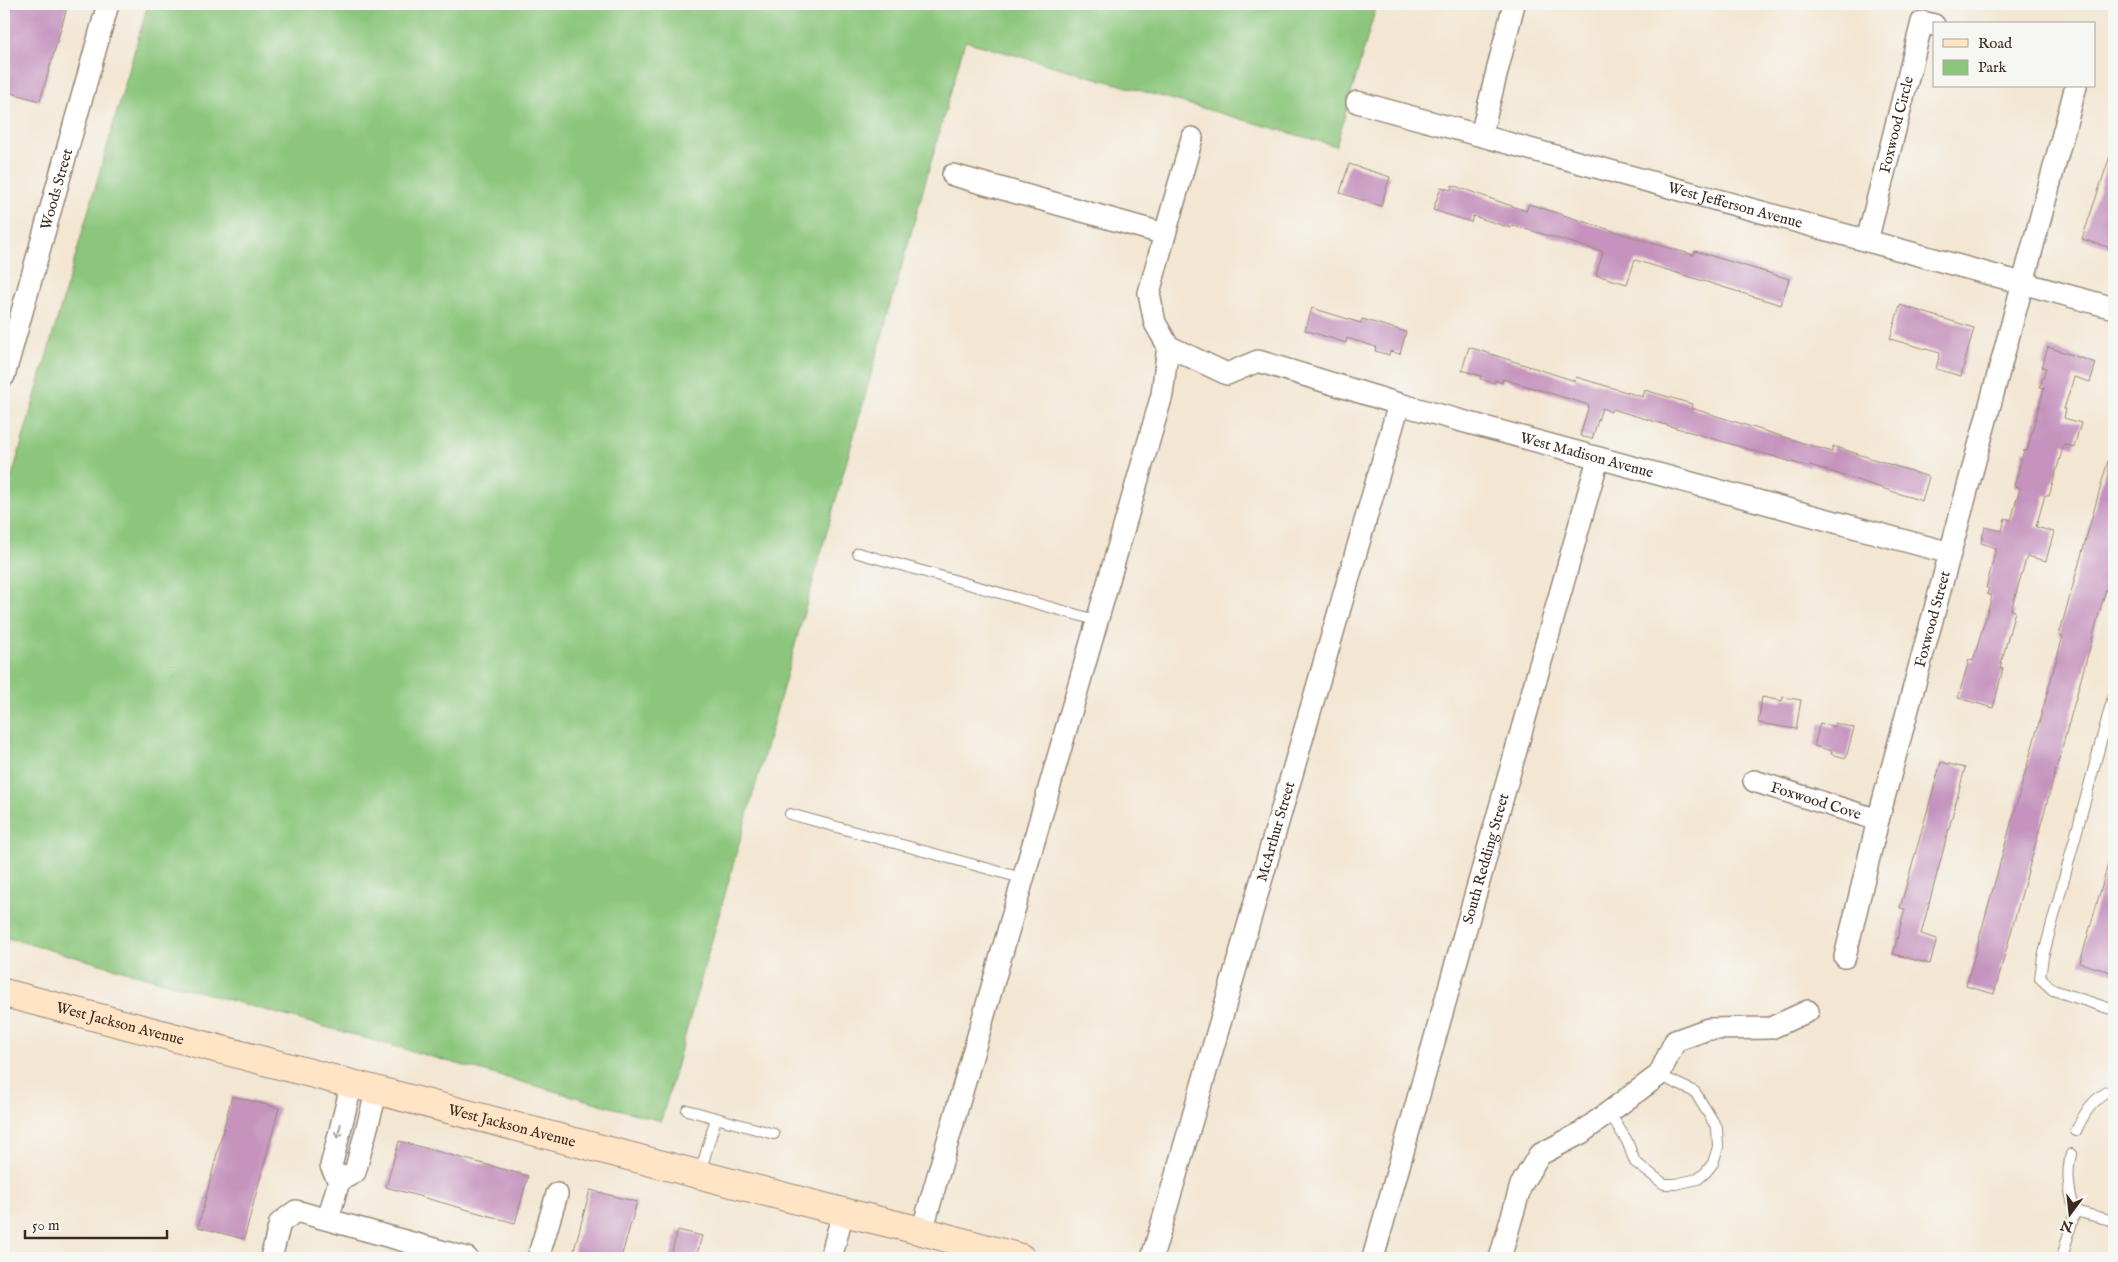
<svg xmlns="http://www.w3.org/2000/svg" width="2118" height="1262" font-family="'IM FELL English',serif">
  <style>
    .green { fill: #8bc67b; stroke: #63784c }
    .building { fill: #c593be }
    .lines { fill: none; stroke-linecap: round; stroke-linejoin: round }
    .lane-casing { stroke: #978878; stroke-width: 12 }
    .street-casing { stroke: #978878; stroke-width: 24 }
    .secondary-casing { stroke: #978878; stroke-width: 30 }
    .lane { stroke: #fff; stroke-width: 10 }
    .street { stroke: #fff; stroke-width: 21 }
    .secondary { stroke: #ffe4c6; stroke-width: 28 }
    .oneway { stroke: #a79f9a }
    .labels { text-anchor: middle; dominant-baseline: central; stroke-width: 5; stroke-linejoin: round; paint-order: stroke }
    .street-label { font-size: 15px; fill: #3b2a1e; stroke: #f6f6f2 }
  </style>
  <rect width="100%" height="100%" fill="#f6f6f2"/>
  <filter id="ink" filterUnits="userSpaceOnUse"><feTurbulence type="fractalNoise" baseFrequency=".02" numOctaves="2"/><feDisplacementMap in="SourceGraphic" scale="10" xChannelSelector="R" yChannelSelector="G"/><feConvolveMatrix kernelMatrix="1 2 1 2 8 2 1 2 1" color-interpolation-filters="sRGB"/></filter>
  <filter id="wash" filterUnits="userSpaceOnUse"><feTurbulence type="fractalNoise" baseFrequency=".0096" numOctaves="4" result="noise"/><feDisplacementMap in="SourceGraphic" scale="20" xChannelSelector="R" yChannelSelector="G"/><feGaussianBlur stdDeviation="1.12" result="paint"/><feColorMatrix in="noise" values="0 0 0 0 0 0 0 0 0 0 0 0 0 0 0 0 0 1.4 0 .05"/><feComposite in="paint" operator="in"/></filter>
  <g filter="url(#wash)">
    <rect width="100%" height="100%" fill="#f3e6d2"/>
    <path class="green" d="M148,4h1229l-41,142 -371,-105 -304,1080 -657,-184v-433z"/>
    <g id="blocks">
      <g class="building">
        <path d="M4,4h64l-28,97 -36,-10z"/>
        <path d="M2111,153h3v96l-32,-10z"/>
        <path d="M1349,164l41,13 -9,29 -41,-13z"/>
        <path d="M1452,185l74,26 3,-7 125,40 40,11 1,-4 94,28 -8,26 -146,-45 -8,24 -31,-9 7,-23 -91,-27 -1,3 -38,-12 -2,6 -38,-12 8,-23 10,3z"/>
        <path d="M1900,305l74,23 -13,48 -25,-7 4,-16 -50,-14z"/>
        <path d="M1312,308l49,15 1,-4 44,13 -6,22 -10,-3 -1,4 -14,-4 1,-4 -29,-9 -1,5 -41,-13z"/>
        <path d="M1469,347l106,34 1,-4 67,20 2,-7 47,14 -1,4 141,44 1,-6 96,31 -7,24 -112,-36 -1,2 -197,-58 -1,3 -9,-4 -10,31 -12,-3 9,-31 -86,-26 -1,4 -7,-3 -1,3 -14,-4 1,-3 -19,-6z"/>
        <path d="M2048,347l48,16 -6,19 -16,-5 -10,32h2l-2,9 17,5 -7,24 -10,-3 -15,52 -4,-1 -9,32 18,5 -8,29 -19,-5 -16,54 4,1 -15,57 3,1 -10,39 -35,-10 11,-38 4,1 19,-65 -5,-2 2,-6h-3l10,-40 -15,-5 4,-16 17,4 3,-13 6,2 9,-32 -6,-2 10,-36 3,1 17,-63 -4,-1 6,-19 -4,-1z"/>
        <path d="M2110,453l4,1v106l-120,434 -28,-8 97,-350 -4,-1z"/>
        <path d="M1762,697l20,4 1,-4 18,3 -5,29 -38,-6z"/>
        <path d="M1820,723l14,4 1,-4 19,5 -8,30 -15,-4 1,-3 -18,-5z"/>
        <path d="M1941,762l24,6 -44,166 16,5 -7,25 -37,-10 12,-45 -5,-1z"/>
        <path d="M2110,857h4v116l-34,-10z"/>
        <path d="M232,1096l47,12 -35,131 -46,-12z"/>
        <path d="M399,1141l129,35 -13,47 -129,-36z"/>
        <path d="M590,1190l47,12 -16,56h-49z"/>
        <path d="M678,1230l24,6 -6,22h-26z"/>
      </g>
    </g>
  </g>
  <g filter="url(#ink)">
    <use href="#blocks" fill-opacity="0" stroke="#978878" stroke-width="1"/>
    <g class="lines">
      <g class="lane-casing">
        <g id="lane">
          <path d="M858,553l241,68"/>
          <path d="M2114,693l-71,264 -3,21 13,12 61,20"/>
          <path d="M790,814l235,65"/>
          <path d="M687,1110l29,8"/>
          <path d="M1609,1112l18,29 8,21 29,22h11l23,-5 8,-7 7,-9 5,-16 -1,-19 -22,-36 -36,-17"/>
          <path d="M2076,1131c9,-20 18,-34 38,-42"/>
          <path d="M2071,1154c-5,21 -2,37 4,57"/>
          <path d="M700,1173l16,-55 58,16"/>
          <path d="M2062,1258l13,-47 39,10"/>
        </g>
      </g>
      <g class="street-casing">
        <g id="street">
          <path id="s1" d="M1357,102l757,206"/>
          <path d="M1481,135l33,-131"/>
          <path d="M1165,234l27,-96"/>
          <path id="s2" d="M1867,241l55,-219 12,3"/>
          <path id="s3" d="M1168,346l59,28 31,-13 141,43 551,149"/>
          <path id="s4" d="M4,376l104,-372"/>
          <path id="s5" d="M1754,781l124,39"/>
          <path id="s6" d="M1845,957l33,-137 198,-734"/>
          <path d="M352,1083l-21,83 8,15 16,-9 22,-82"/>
          <path d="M328,1219l11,-38"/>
          <path d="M922,1231l240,-836 6,-49 -13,-23 -6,-30 16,-59 -212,-59"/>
          <path d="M271,1258l9,-35 16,-12 171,47"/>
          <path d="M538,1258l19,-64"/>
          <path d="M831,1258l12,-46"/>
          <path id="s7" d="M1152,1258l247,-854"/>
          <path id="s8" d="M1373,1258l225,-799"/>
          <path d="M1500,1258l21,-73 18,-30 42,-22 78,-58 16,-34 33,-12 63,-1 37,-17"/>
        </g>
      </g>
      <g class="secondary-casing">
        <g id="secondary">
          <path id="s9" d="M4,993l839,219 79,19 99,27"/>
        </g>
      </g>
      <use href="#lane" class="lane"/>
      <use href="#street" class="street"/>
      <use href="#secondary" class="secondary"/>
    </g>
    <defs><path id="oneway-shaft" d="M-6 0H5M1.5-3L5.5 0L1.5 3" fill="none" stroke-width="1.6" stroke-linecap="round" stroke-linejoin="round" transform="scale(1.25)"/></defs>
    <use class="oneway" href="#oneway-shaft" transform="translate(339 1131) rotate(104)"/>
  </g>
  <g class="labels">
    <g class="street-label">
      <text stroke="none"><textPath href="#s2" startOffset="120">Foxwood Circle</textPath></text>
      <text stroke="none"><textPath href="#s4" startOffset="194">Woods Street</textPath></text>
      <text stroke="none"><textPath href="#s1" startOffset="392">West Jefferson Avenue</textPath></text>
      <text stroke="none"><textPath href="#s3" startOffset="441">West Madison Avenue</textPath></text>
      <text stroke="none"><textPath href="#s6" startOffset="349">Foxwood Street</textPath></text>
      <text stroke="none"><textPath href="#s5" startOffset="65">Foxwood Cove</textPath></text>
      <text stroke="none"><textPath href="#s7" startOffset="444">McArthur Street</textPath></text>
      <text stroke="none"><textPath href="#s8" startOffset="415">South Redding Street</textPath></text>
      <text stroke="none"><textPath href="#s9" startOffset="120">West Jackson Avenue</textPath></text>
      <text stroke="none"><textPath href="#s9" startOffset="525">West Jackson Avenue</textPath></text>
    </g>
  </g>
  <rect width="2118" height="1262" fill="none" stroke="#f6f6f2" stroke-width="20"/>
  <rect x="1933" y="22" width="162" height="65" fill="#f6f6f2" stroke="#aba49d"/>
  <rect x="1943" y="39" width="25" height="8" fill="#ffe4c6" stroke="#aba49d"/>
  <text x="1978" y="48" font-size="15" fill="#3b2a1e">Road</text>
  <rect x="1943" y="60" width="25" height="15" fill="#8bc67b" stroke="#aba49d"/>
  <text x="1978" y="72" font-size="15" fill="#3b2a1e">Park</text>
  <g transform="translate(2070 1214) rotate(195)" stroke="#f6f6f2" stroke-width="4" paint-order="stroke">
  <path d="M0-4L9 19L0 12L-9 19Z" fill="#3b2a1e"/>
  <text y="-8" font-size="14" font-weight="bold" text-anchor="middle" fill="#3b2a1e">N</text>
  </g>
  <path d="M25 1230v8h142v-8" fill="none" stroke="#3b2a1e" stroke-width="2.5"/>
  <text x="32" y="1230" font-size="15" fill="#3b2a1e" stroke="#f6f6f2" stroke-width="4" paint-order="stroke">50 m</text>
</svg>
